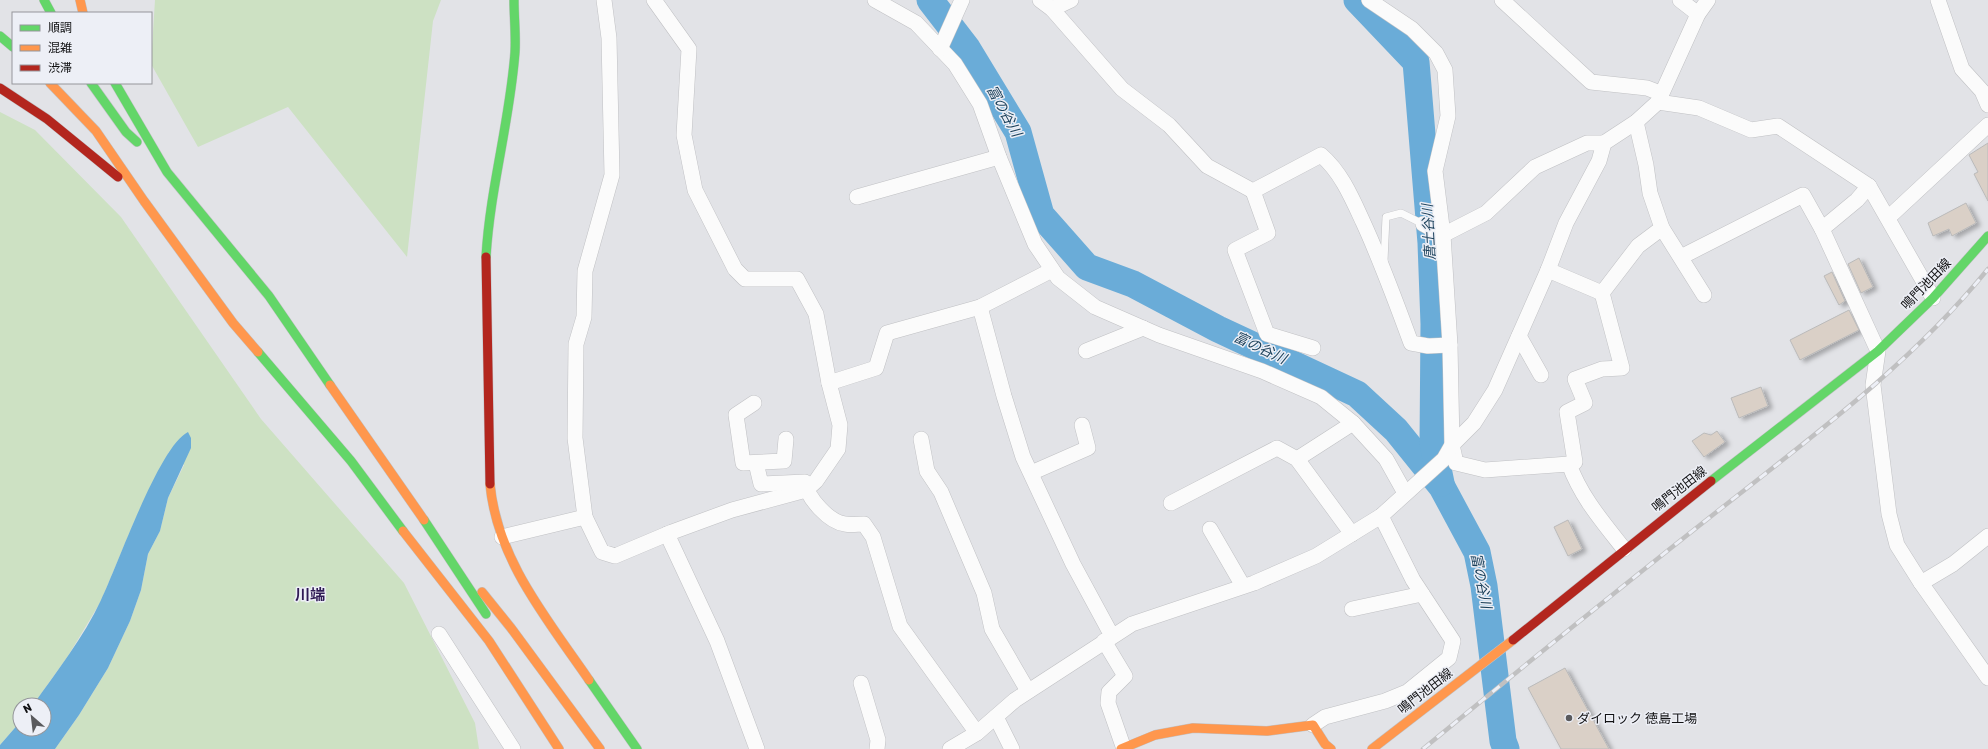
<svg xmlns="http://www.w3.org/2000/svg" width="1988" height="749" font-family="Rubik,'Noto Sans JP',sans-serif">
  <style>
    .green { fill: #cde1c3 }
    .water { fill: #6aacd8 }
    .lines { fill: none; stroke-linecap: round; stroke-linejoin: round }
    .river { stroke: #6aacd8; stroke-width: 27 }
    .building { fill: #dad0c7; stroke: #bababa; filter: url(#shadow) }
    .lane-casing { stroke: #c0c1c4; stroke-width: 8 }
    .street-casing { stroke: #c0c1c4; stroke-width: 16 }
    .fast-casing { stroke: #c0c1c4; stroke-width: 10 }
    .slow-casing { stroke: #c0c1c4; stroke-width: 10 }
    .jam-casing { stroke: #c0c1c4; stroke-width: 10 }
    .lane { stroke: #fbfbfb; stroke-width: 7 }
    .street { stroke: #fbfbfb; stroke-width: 15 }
    .fast { stroke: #63d668; stroke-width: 9 }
    .slow { stroke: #ff974d; stroke-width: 9 }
    .jam { stroke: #b3261e; stroke-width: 9 }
    .rail-casing { stroke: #c0c0c1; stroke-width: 4.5 }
    .rail { stroke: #edeff6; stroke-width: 3; stroke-dasharray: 9; stroke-linecap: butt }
    .poi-dot { fill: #5a5a5d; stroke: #edeff6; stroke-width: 1.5 }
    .labels { text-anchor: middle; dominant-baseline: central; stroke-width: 3; stroke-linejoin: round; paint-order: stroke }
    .street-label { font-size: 13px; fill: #111113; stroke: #edeff6 }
    .poi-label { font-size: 13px; fill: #111113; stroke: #edeff6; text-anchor: start }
    .water-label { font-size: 14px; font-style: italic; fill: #193f59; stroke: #edeff6 }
    .quarter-label { font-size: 15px; font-weight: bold; fill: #2f1a54; stroke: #edeff6 }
  </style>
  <defs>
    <filter id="shadow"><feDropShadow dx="4.5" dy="2.5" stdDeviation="2" flood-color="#0004"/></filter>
  </defs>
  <rect width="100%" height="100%" fill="#e2e3e7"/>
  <g class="green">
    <path d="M155,0h286l-8,21 -26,236 -119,-150 -90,40 -47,-83z"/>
    <path d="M0,112l35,18 86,87 140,202 143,164 71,140 4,26h-424l24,-34 29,-47 22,-47 11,-31 7,-36 12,-23 8,-33 16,-33 -15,-13 -35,70 -33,79 -33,55 -35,49h-13v17l-20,23z"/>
  </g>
  <path class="water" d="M188,432l3,6v10l-23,50 -8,33 -12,23 -7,36 -11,31 -22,47 -29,47 -24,34h-55v-4l20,-23v7h24v-24h-11c23,-33 51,-68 68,-105 16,-33 58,-154 87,-168z"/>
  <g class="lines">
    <g class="river">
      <path d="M930,0l37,48 51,84 23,83 46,52 46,17 85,45 139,65 39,36 46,57 35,65 7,34 19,155 3,8"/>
      <path d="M1357,0l59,62 15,181 3,81 -1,120 8,39"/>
    </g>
  </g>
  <g class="building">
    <path d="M1988,143v58l-14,-27 4,-2 -9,-17z"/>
    <path d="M1966,203l10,20 -24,13 -3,-7 -16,7 -5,-13z"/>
    <path d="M1859,258l14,29 -12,6 -13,-29z"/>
    <path d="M1832,272l13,29 -6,4 -15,-29z"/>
    <path d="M1849,310l10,20 -59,30 -10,-20z"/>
    <path d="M1761,387l7,19 -29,12 -8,-20z"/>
    <path d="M1717,431l8,11 -21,15 -12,-16 12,-8 7,2z"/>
    <path d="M1568,520l14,29 -14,7 -14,-29z"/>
    <path d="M1565,668l44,81h-48l-33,-61z"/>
  </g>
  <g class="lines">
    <g class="lane-casing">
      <path id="lane" d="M1384,261l2,-44 15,-4 22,11"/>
    </g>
    <g class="street-casing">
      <g id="street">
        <path d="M604,0l5,38 3,137 -27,96 -1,46 -8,27 -1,94 10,79 17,35 13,4 57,-24 60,-22 74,-20 10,-9 22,-32 2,-24 -11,-42 -13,-69 -19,-35h-52l-10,-10 -40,-79 -11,-55 5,-86 -35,-49"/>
        <path d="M875,0l41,23 39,41 25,40 19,53 36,87 23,34 37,29 64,28 103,36 59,26 32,26 33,36 19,34"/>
        <path d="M1040,0l12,9 70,80 47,36 38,41 46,25 68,-36c20,17 31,43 42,67 18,39 33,80 48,121l17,3 22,-1"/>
        <path d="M1369,0l43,29 24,24 9,17 3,46 -13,55 8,64 7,110 2,100 4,18 29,7 84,-6c12,33 33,57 55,85"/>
        <path d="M1502,0l89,82 56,6 13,5"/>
        <path d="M1680,0l18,14"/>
        <path d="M1938,0l24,69 20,22 6,14"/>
        <path d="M1052,9l19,-9"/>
        <path d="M940,49l22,-49"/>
        <path d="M1658,102l41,6 52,22 27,-4 91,60 64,112"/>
        <path d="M1636,122l10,43 4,28 12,35 42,67"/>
        <path d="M1869,186l-12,14 -35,29 56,122 -5,34 16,129 8,31 24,38 67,95"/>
        <path d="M1253,191l15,42 -33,17 32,84 46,14"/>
        <path d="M857,197l142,-40"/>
        <path d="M1889,217l99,-92"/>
        <path d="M1423,224l20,11"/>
        <path d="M1443,235l43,-22 49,-46 52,-24h17"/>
        <path d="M1681,257l122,-62 19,34"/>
        <path d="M1548,270l54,23 36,-47 24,-18"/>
        <path d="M980,307l24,89 19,61 50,107 39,72"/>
        <path d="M1519,336l22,39"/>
        <path d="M1086,351l57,-23"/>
        <path d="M829,383l47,-15 11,-35 93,-26 72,-37"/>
        <path d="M754,403l-18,12 7,48 41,-2 2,-22"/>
        <path d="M921,439l6,32 14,21 43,101 8,36 36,62"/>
        <path d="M1297,459l56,-36"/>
        <path d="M756,463l5,21 44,-2c2,16 24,40 40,42 6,1 13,0 19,0l9,13 27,89 77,107"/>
        <path d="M1569,464l6,-2 -8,-50 18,-9 -10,-24 27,-10 20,-1 -20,-75"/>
        <path d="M1031,473l57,-25 -6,-23"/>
        <path d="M1171,503l106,-55 20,11 55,75"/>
        <path d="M1210,529l33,57"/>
        <path d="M667,534l50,107 40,108"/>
        <path d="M502,537l83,-20"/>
        <path d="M1921,583l32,-19 35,-28"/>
        <path d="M1352,609l70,-15"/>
        <path d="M439,634l74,115"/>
        <path d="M1104,641l21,35 -16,16 -1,11 16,46"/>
        <path d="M861,683l17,57 -1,9"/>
        <path d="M996,717l16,32"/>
        <path d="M1313,725l12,-8 60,-16 22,-9 42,-34 4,-17 -40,-61 -32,-64"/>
        <path d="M950,749l27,-16 38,-33 117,-76 122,-41 62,-27 65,-40 63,-57 8,-14 22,-22 21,-33 53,-120 18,-47 33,-62 5,-18 32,-21 22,-20 40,-88 10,-14"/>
      </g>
    </g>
    <g class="fast-casing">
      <g id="fast">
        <path d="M44,0l7,13"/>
        <path d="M0,36l13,11"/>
        <path d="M91,83l35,49 11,10"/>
        <path d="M115,83l52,89 102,124 61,89"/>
        <path d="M486,257c4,-69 24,-136 29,-205 1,-17 -1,-35 -1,-52"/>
        <path d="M258,352l93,109 52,70"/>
        <path d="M1711,481l167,-130 55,-53 55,-62"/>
        <path d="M424,520l62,94"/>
        <path d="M589,680l48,69"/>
      </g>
    </g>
    <g class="slow-casing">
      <g id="slow">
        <path d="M80,0l3,13"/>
        <path d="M50,83l46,48 48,70 89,122 25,29"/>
        <path d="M330,385l94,135"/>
        <path d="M490,484c7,76 58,136 99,196"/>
        <path d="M403,531l86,110 70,108"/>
        <path d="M482,592l29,36 89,121"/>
        <path d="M1121,749l34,-14 38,-7 74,3 46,-6 12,19 6,5"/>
        <path d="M1372,749l141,-109"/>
      </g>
    </g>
    <g class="jam-casing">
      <g id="jam">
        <path d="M0,88l47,31 71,58"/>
        <path d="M486,257l4,227"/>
        <path d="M1513,640l198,-159"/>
      </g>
    </g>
    <use href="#lane" class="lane"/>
    <use href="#street" class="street"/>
    <use href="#fast" class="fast"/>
    <use href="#slow" class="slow"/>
    <use href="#jam" class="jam"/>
    <g class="rail-casing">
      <path id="rail" d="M1423,749c98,-81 197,-161 296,-239 94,-74 193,-147 269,-241"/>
    </g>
    <use href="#rail" class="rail"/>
  </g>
  <circle class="poi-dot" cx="1569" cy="718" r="4"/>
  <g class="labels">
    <g class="street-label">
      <text transform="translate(1926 284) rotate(-46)">鳴門池田線</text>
      <text transform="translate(1679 489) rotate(-38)">鳴門池田線</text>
      <text transform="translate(1425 691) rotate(-38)">鳴門池田線</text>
    </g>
    <g class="poi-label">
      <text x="1577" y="718">ダイロック 徳島工場</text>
    </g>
    <g class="water-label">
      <text transform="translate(1004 111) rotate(61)">富の谷川</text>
      <text transform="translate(1429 232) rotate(-93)">唐土谷川</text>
      <text transform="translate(1260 348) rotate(25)">富の谷川</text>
      <text transform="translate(1481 581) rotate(79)">富の谷川</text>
    </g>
    <g class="quarter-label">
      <text x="310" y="595">川端</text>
    </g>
  </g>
  <rect x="12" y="12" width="140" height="72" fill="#edeff6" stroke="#95969b"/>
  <rect x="20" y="25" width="20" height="6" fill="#63d668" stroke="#95969b"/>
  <text x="48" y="32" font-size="12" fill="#111113">順調</text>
  <rect x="20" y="45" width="20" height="6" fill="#ff974d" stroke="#95969b"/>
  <text x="48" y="52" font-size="12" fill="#111113">混雑</text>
  <rect x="20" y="65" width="20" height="6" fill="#b3261e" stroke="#95969b"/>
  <text x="48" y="72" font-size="12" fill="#111113">渋滞</text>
  <g transform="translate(32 717) rotate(332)"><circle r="19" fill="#edeff6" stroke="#95969b"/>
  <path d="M0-3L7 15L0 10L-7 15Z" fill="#5a5a5d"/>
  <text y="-6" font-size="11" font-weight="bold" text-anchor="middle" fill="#111113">N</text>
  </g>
</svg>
